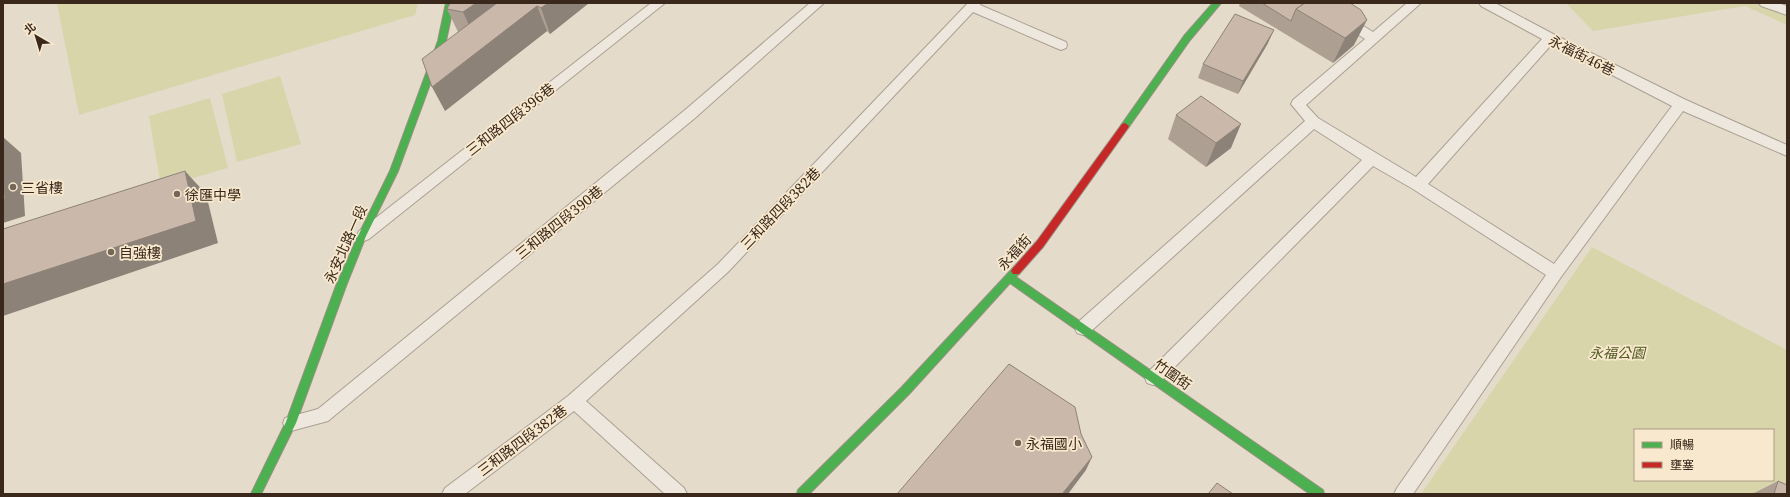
<svg xmlns="http://www.w3.org/2000/svg" width="1790" height="497" font-family="'Noto Serif','Noto Sans TC',serif">
  <style>
    .green { fill: #d8d5ab; fill-rule: evenodd }
    .lines { fill: none; stroke-linecap: round; stroke-linejoin: round }
    .lane-casing { stroke: #aaa094; stroke-width: 2 }
    .fast-casing { stroke: #9a9084; stroke-width: 2 }
    .jam-casing { stroke: #9a9084; stroke-width: 2 }
    .lane { fill: #ede7dd; fill-rule: evenodd }
    .fast { fill: #4caf50; fill-rule: evenodd }
    .jam { fill: #c62828; fill-rule: evenodd }
    .wall { fill: #ae9f93 }
    .shaded-wall { fill: #8d8278 }
    .building { fill: #cab9ab; stroke: #8d8278 }
    .poi-dot { fill: #756758; stroke: #f8e9ce; stroke-width: 1.5 }
    .labels { text-anchor: middle; dominant-baseline: central; stroke-width: 3.5; stroke-linejoin: round; paint-order: stroke }
    .street-label { font-size: 14px; fill: #39281b; stroke: #f8e9ce }
    .poi-label { font-size: 14px; fill: #39281b; stroke: #f8e9ce; text-anchor: start }
    .park-label { font-size: 14px; font-style: italic; fill: #4e5820; stroke: #f8e9ce }
  </style>
  <rect width="100%" height="100%" fill="#e5dbca"/>
  <g class="green">
    <path d="M57,3h361l-3,12 -336,100z"/>
    <path d="M1566,3h221v22l-42,-19 -152,25z"/>
    <path d="M280,76l21,68 -64,18 -15,-68z"/>
    <path d="M210,98l18,70 -67,19 -12,-71z"/>
    <path d="M1592,247l195,103v144h-366zM1635,430h138v50h-138z"/>
  </g>
  <g class="lines">
    <g class="lane-casing">
      <g id="lane">
        <path d="M651,3h14l-296,236 -5,2 -5,-2 -2,-4 2,-4z"/>
        <path d="M810,3h14l-129,115 -367,303 -37,10 -6,-3 -2,-5 2,-5 33,-9 367,-299z"/>
        <path d="M968,3h13l-1,2 86,37 1,3 -1,3 -5,2 -5,-2 -83,-36 -245,260 -142,129 98,87 3,6h-22l-91,-83 -109,83h-23l3,-6 123,-92 150,-132z"/>
        <path d="M1311,3h15l47,29 34,-29h14l-115,102 12,13 98,59 126,-138 -61,-33 -2,-3h16l60,32 131,65 101,45v11l-104,-45 -122,166 -148,217h-19l3,-6 149,-213 -133,-86 -40,-23 -214,217 -6,2 -6,-2 -2,-5 2,-5 215,-213 -48,-31 -225,204 -6,2 -6,-2 -2,-5 2,-5 228,-202 -14,-17 2,-4 72,-61 -52,-33zM1552,44l120,62 -118,158 -126,-80z"/>
        <path d="M1759,3h19l9,3v9l-26,-9z"/>
      </g>
    </g>
    <g class="fast-casing">
      <g id="fast">
        <path d="M446,3h8l-8,38 -48,130 -32,65 -20,50 -50,137 -35,71h-10l35,-72 50,-136 22,-50 32,-65 48,-130z"/>
        <path d="M1213,3h8l-31,37 -62,88h-6l-1,-2 1,-2 62,-88z"/>
        <path d="M1016,267l3,1 2,3 -5,6 307,213 1,4h-14l-300,-211 -101,111 -100,100h-12l1,-4 103,-102 112,-120z"/>
      </g>
    </g>
    <g class="jam-casing">
      <path id="jam" d="M1125,123l4,3 -1,2 -85,119 -24,27h-6l-2,-3 2,-3 24,-27 85,-117z"/>
    </g>
    <use href="#lane" class="lane"/>
    <use href="#fast" class="fast"/>
    <use href="#jam" class="jam"/>
  </g>
  <g class="wall">
    <path d="M589,3l-39,31 -3,-3 -102,80 13,-79 -11,-23z"/>
    <path d="M1240,3h110l4,42 -21,18 -94,-57z"/>
    <path d="M1268,43l-30,51 -40,-16 5,-14z"/>
    <path d="M1176,115l55,33 -25,19 -38,-28z"/>
    <path d="M1778,481l9,13h-33v-1z"/>
  </g>
  <g class="shaded-wall">
    <path d="M476,3h44l-45,35 -12,-26z"/>
    <path d="M548,3h41l-39,31 -9,-26z"/>
    <path d="M537,6l10,25 -102,80 -13,-24z"/>
    <path d="M1367,20l-13,25 -21,18 12,-25z"/>
    <path d="M1274,30l-6,13 -30,51 5,-13z"/>
    <path d="M1241,124l-10,24 -25,19 10,-24z"/>
    <path d="M3,137l18,16 4,63 -22,7z"/>
    <path d="M185,171l21,23 12,49 -215,73v-32z"/>
    <path d="M1092,457l-6,13 -18,24h-6z"/>
  </g>
  <g class="building">
    <path d="M450,3h26l-13,9 -16,-3z"/>
    <path d="M497,3h51l-7,5 -4,-2 -105,81 -10,-28z"/>
    <path d="M1262,3h43l-9,6 -5,12z"/>
    <path d="M1305,3h45l11,7 6,10 -22,18 -49,-29z"/>
    <path d="M1235,14l39,16 -31,51 -40,-17z"/>
    <path d="M1201,96l40,28 -25,19 -40,-28z"/>
    <path d="M3,169l2,30h-2z"/>
    <path d="M185,171l11,50 -193,63v-55z"/>
    <path d="M1009,364l66,43 6,27 11,23 -30,37h-39l-1,-1v1h-125z"/>
    <path d="M1778,481l9,4v9h-13z"/>
    <path d="M1217,483l16,11h-25z"/>
  </g>
  <g class="poi-dot">
    <circle cx="13" cy="187" r="4"/>
    <circle cx="177" cy="194" r="4"/>
    <circle cx="111" cy="252" r="4"/>
    <circle cx="1018" cy="443" r="4"/>
  </g>
  <g class="labels">
    <g class="street-label">
      <text transform="translate(1582 55) rotate(27)">永福街46巷</text>
      <text transform="translate(510 119) rotate(-38)">三和路四段396巷</text>
      <text transform="translate(780 208) rotate(-46)">三和路四段382巷</text>
      <text transform="translate(559 222) rotate(-39)">三和路四段390巷</text>
      <text transform="translate(345 244) rotate(-66)">永安北路一段</text>
      <text transform="translate(1014 252) rotate(-48)">永福街</text>
      <text transform="translate(1173 374) rotate(35)">竹圍街</text>
      <text transform="translate(522 440) rotate(-37)">三和路四段382巷</text>
    </g>
    <g class="poi-label">
      <text x="21" y="187">三省樓</text>
      <text x="185" y="194">徐匯中學</text>
      <text x="119" y="252">自強樓</text>
      <text x="1026" y="443">永福國小</text>
    </g>
    <g class="park-label">
      <text x="1617" y="352">永福公園</text>
    </g>
  </g>
  <rect width="1790" height="497" fill="none" stroke="#39281b" stroke-width="8"/>
  <rect x="1634" y="429" width="140" height="52" fill="#f8e9ce" stroke="#ac9c86"/>
  <rect x="1642" y="442" width="20" height="6" fill="#4caf50" stroke="#ac9c86"/>
  <text x="1670" y="449" font-size="12" fill="#39281b">順暢</text>
  <rect x="1642" y="462" width="20" height="6" fill="#c62828" stroke="#ac9c86"/>
  <text x="1670" y="469" font-size="12" fill="#39281b">壅塞</text>
  <g transform="translate(36 36) rotate(322)" stroke="#f8e9ce" stroke-width="3" paint-order="stroke">
  <path d="M0-3L7 15L0 10L-7 15Z" fill="#39281b"/>
  <text y="-6" font-size="11" font-weight="bold" text-anchor="middle" fill="#39281b">北</text>
  </g>
</svg>
